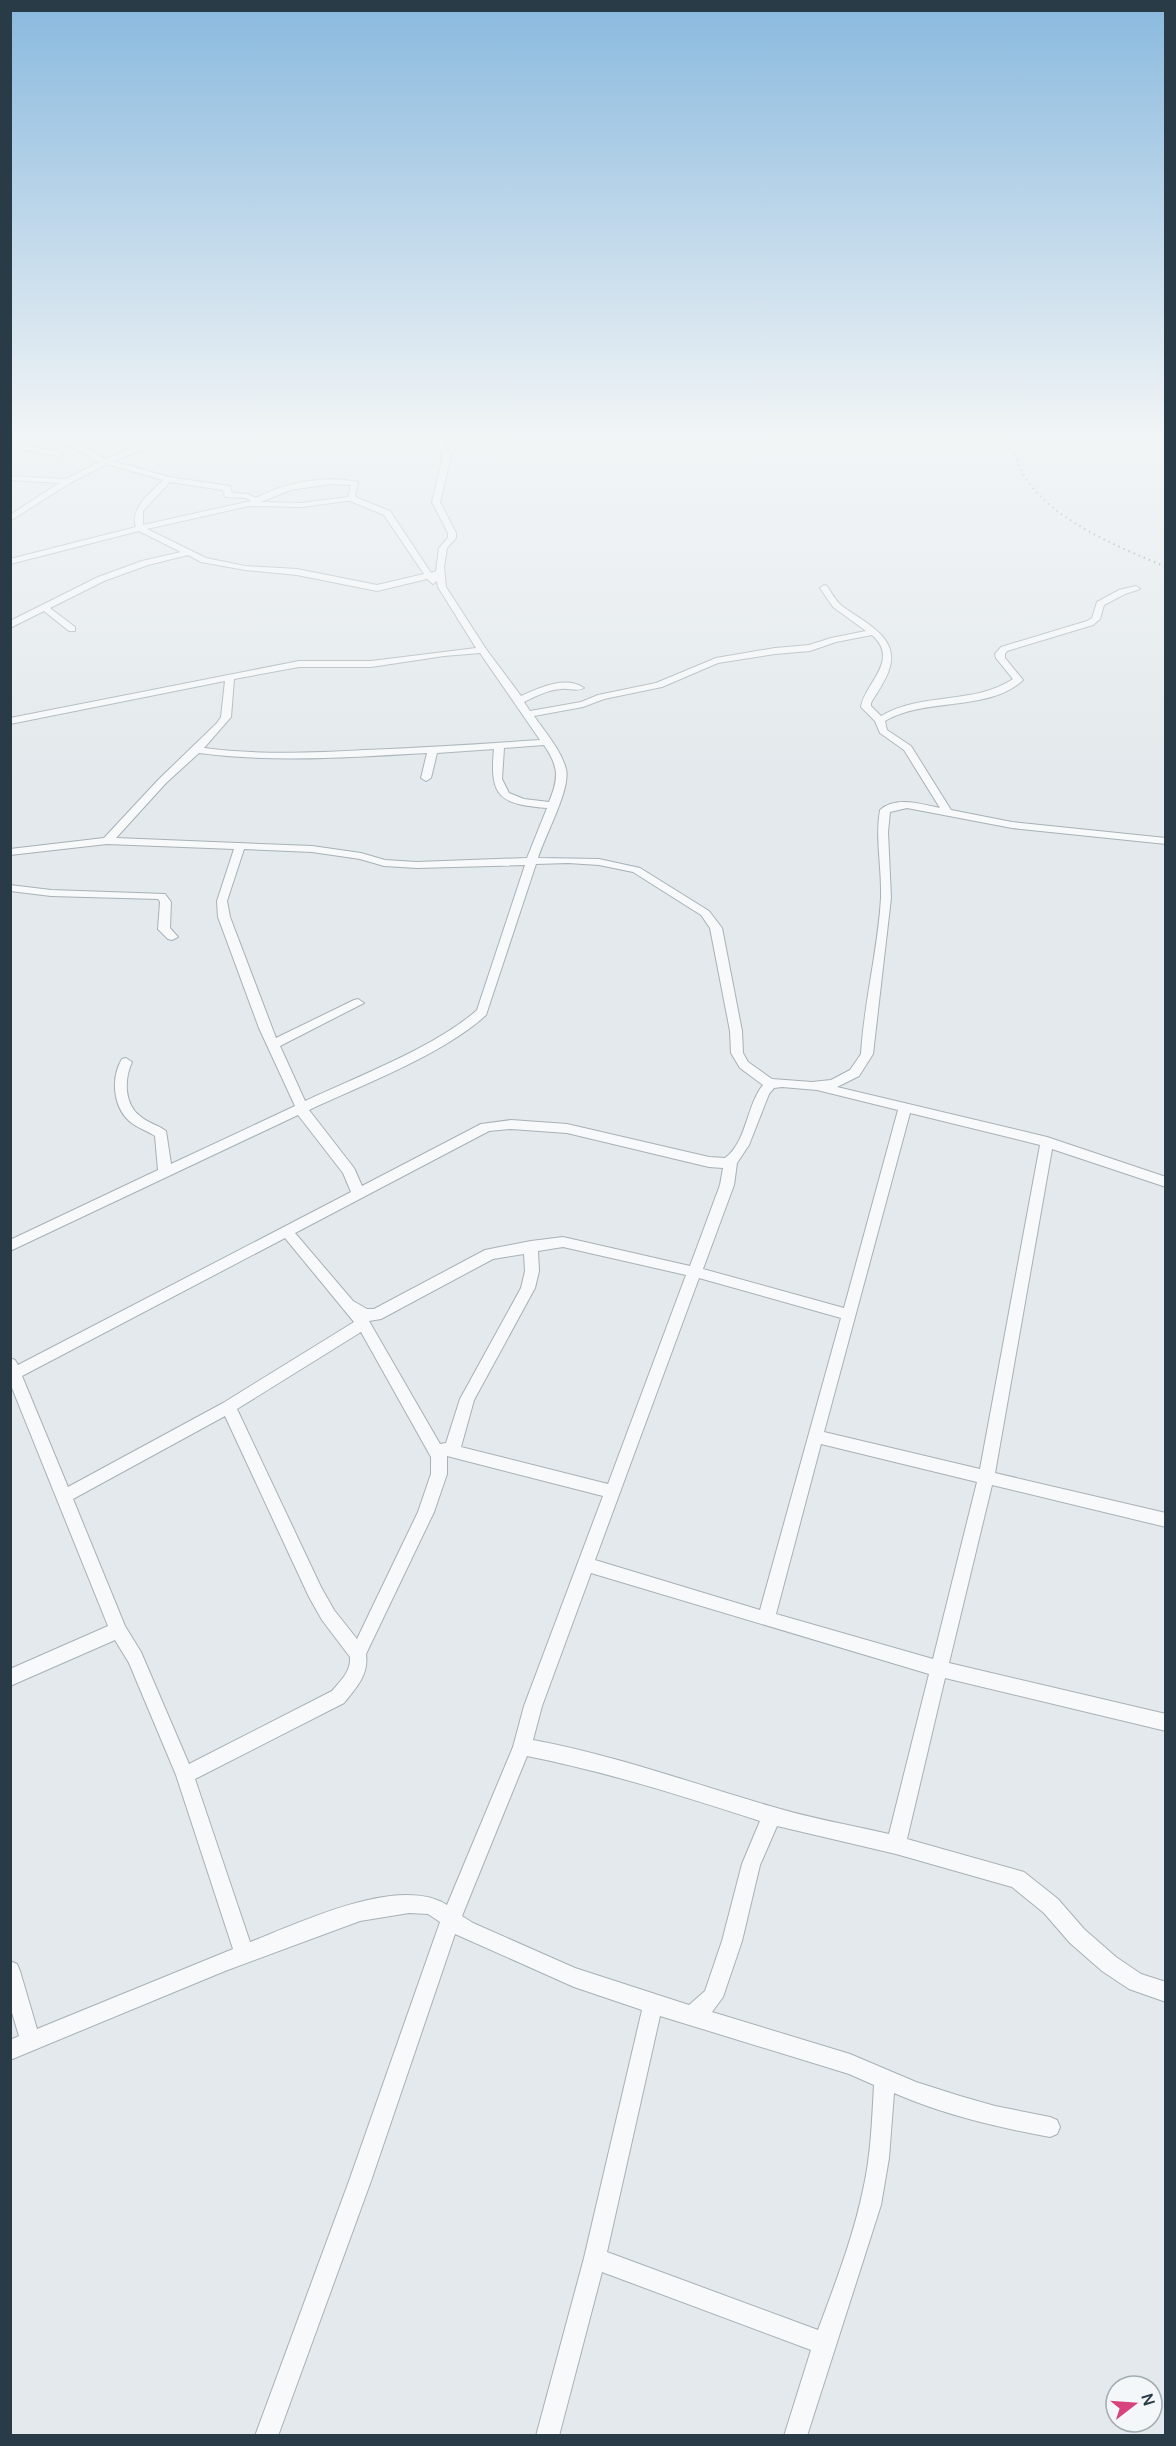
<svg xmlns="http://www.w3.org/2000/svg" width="1176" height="2446" font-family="Manrope,sans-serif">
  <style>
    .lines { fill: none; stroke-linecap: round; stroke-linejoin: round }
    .minor-casing { stroke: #a7b1b7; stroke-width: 2 }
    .minor { fill: #f7f9fa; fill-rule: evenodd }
    .rail { stroke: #7b8d97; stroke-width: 2; stroke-dasharray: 1.5 4; stroke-linecap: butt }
  </style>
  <rect width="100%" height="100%" fill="#e3e9ec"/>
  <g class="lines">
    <g class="minor-casing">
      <g id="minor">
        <path d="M51,438c20,-1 37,11 53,21l59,-21h10l-60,23 56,16 61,9 2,7 16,1 8,4c30,-16 69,-23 102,-16l-3,15 35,14 41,62 5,-2 3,-23 9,-10v-5l-16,-31 11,-46 -8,-18h8l8,18 -11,46 16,31v5l-9,10 -3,19 2,20 40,62 35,47c18,-8 45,-21 63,-8 -7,4 -15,0 -23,1 -13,1 -25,7 -37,13l6,9 51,-9 17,-7 58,-12 60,-25 59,-10 34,-3 22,-7 35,-7 -33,-24 -13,-19 4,-3 3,1c4,6 8,14 14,19 21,17 60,31 48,65 -4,12 -12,22 -18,33v3l10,10c40,-24 93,-11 132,-37l-17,-21 -1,-4 6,-7 86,-26 5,-3 5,-16 22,-12 17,-4 4,3 -15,5 -21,11 -4,14 -7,6 -86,26 -2,3v4l18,22c-33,32 -98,17 -138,41l2,9 24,16 40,64 61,12 154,16v6l-154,-16 -105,-20 -17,4 -2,20 3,66 -18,156 -14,22 -22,11 210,50 119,40v10l-114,-38 -57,324 171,40v14l-174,-42 -43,178 217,51v17l-221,-53 -38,161 117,33 34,27 26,30 32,28 25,17 25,8v20l-37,-13 -27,-18 -32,-28 -26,-30 -32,-26 -116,-33 -119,-28 -17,39 -18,76 -19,56 -11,15 138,42 66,28 44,14 35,10 55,11 7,3 3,7 -3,7 -7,3c-53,-10 -106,-22 -156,-44l-5,65 -8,47 -74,231h-23l27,-86 -209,-78 -43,164h-23l48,-178 58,-248 -68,-23 -119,-53 -84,247 -93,255h-23l94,-255 91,-259 -12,-8 -19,-1 -49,8 -135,50 -215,89v-20l9,-4 -9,-30v-45l7,3 3,7 17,58 196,-80 -57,-174 -47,-112 -14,-23 -105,46v-17l98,-43 -98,-243v-25l5,2 3,5 333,-173 -8,-19 -45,-58 -288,136v-11l148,-70 -3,-34c-7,-5 -15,-7 -22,-12 -20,-14 -23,-45 -11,-65l4,-1 6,4c-8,17 -8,42 8,54 8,7 18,9 26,15l5,33 124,-58 -36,-78 -41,-111 -1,-16 17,-52 -127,-5 -97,11v-6l94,-11 55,-59 58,-56 4,-6 4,-36 -215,43v-6l289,-57h72l105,-13 -38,-61 -1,-6 -4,3 -6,-5 -50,12 -80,-16 -52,-5 -44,-8 -13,-7 -40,10 -44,16 -54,27 25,19v4h-6l-25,-20 -34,17v-7l88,-44 44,-16 39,-9 -42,-21 -129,33v-5l126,-32c-7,-19 16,-35 27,-47l-56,-16 -37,19 -60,38v-6l49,-32 -49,-3v-4l56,3 33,-17 -23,-13zM170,482l53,8 2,7 21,1 5,3 -108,24v-14zM331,484l20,1 -3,12 -47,6 -40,-1 29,-12zM347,501h3l34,14 40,59 -47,11 -80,-16 -52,-3 -39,-8 -59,-29 102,-23 52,1zM872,635c29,25 -8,49 -11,72l14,14 5,12 24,17 36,58c-20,-4 -44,-12 -60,2 -5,29 2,58 1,88 -3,52 -17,104 -20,156l-11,16 -19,10 -19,2 -40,-3 -24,-17 -5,-9 -1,-22 -20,-103 -13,-17 -69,-43 -41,-9 -61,-1c7,-23 33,-69 28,-89 -5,-19 -21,-37 -32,-53l49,-9 21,-8 58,-12 56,-24 57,-9 35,-3 26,-9zM480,653l60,87c-58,4 -116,8 -175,10 -54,3 -107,5 -161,-2l27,-31 3,-38 65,-12h72l73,-11zM544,745c15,22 15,33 5,57l-25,-3 -15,-6 -7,-14 2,-31zM494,749c-5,49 7,55 53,59l-20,50 -110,4 -32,-2 -24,-7 -49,-7 -196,-8 50,-55 33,-30c76,10 152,4 228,0l-6,25 5,3 5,-3 6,-25zM244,849l68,3 48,7 24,7 33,2 108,-3 -48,145c-41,37 -121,67 -172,91l-25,-55 84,-43 -6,-4 -4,1 -78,38 -46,-121 -3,-16zM568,863l31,2 34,7 68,43 9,13 20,103 1,22 9,15 23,17c-17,21 -16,57 -38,73l-16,-1 -142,-33 -56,-4 -30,4 -119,62 -8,-18 -45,-58c53,-25 135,-56 177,-95l50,-151zM782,1087l35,3 81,20 -54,198 -141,-39 31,-84 3,-22 12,-18 20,-51 5,-6zM910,1113l130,32 -60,324 -156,-37zM511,1129l56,4 142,34 14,1 -3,17 -30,81 -127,-29 -32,4 -46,9 -111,59h-7l-14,-8 -58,-68 194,-102zM285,1238l69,84 -131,81 -155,84 -46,-111zM563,1247l123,28 -78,209 -147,-37 13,-47 61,-112 4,-17 -1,-20zM524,1254l1,17 -4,17 -61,111 -14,44 -6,1 -71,-123 12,-2 112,-60zM699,1278l142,40 -81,292 -165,-50zM361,1332l70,125v17l-13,38 -61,127 -23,-29 -13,-23 -84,-178zM225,1416l84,181 13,23 28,37c1,15 -9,23 -18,34l-143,73 -48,-112 -16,-26 -52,-127zM821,1444l156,38 -44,177 -157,-45zM447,1456l156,40 -79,210 -11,41 -66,158c-47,-31 -148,18 -197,37l-55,-163 149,-76c12,-15 25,-28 22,-49l68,-142 13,-38zM591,1573l338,101 -40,160c-39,-9 -80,-16 -119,-28 -79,-23 -156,-51 -237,-66l9,-34zM527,1756c80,16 156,40 233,65l-18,43 -20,77 -17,50 -16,14 -114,-37 -102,-45 -11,-7zM660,2016l189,58 25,11c-2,35 -3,70 -11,105 -10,48 -28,94 -45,140l-211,-78z"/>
        <path d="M10,443l49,9 4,2 -4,2 -49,-9z"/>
        <path d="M10,885l41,5 114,4 6,8 -1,26 8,9 -6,3 -4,-1 -10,-10 2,-27 -2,-3 -107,-3 -41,-5z"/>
      </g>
    </g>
    <use href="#minor" class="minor"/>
    <path class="rail" d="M1011,438c2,7 3,16 6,23 19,54 100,85 149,106"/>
  </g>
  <linearGradient id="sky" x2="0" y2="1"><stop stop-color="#89b9de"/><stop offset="0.56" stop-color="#f2f5f6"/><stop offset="1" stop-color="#f2f5f6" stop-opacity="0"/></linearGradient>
  <rect width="1176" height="780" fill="url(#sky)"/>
  <rect width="1176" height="2446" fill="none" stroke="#293b46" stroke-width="24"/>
  <g transform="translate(1134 2404) rotate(73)"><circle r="28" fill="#f3f7f9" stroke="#a2acb1" stroke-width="1.5"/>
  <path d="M0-4.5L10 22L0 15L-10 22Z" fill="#d8427d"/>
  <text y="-9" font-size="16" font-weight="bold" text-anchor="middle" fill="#293b46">N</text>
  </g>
</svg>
